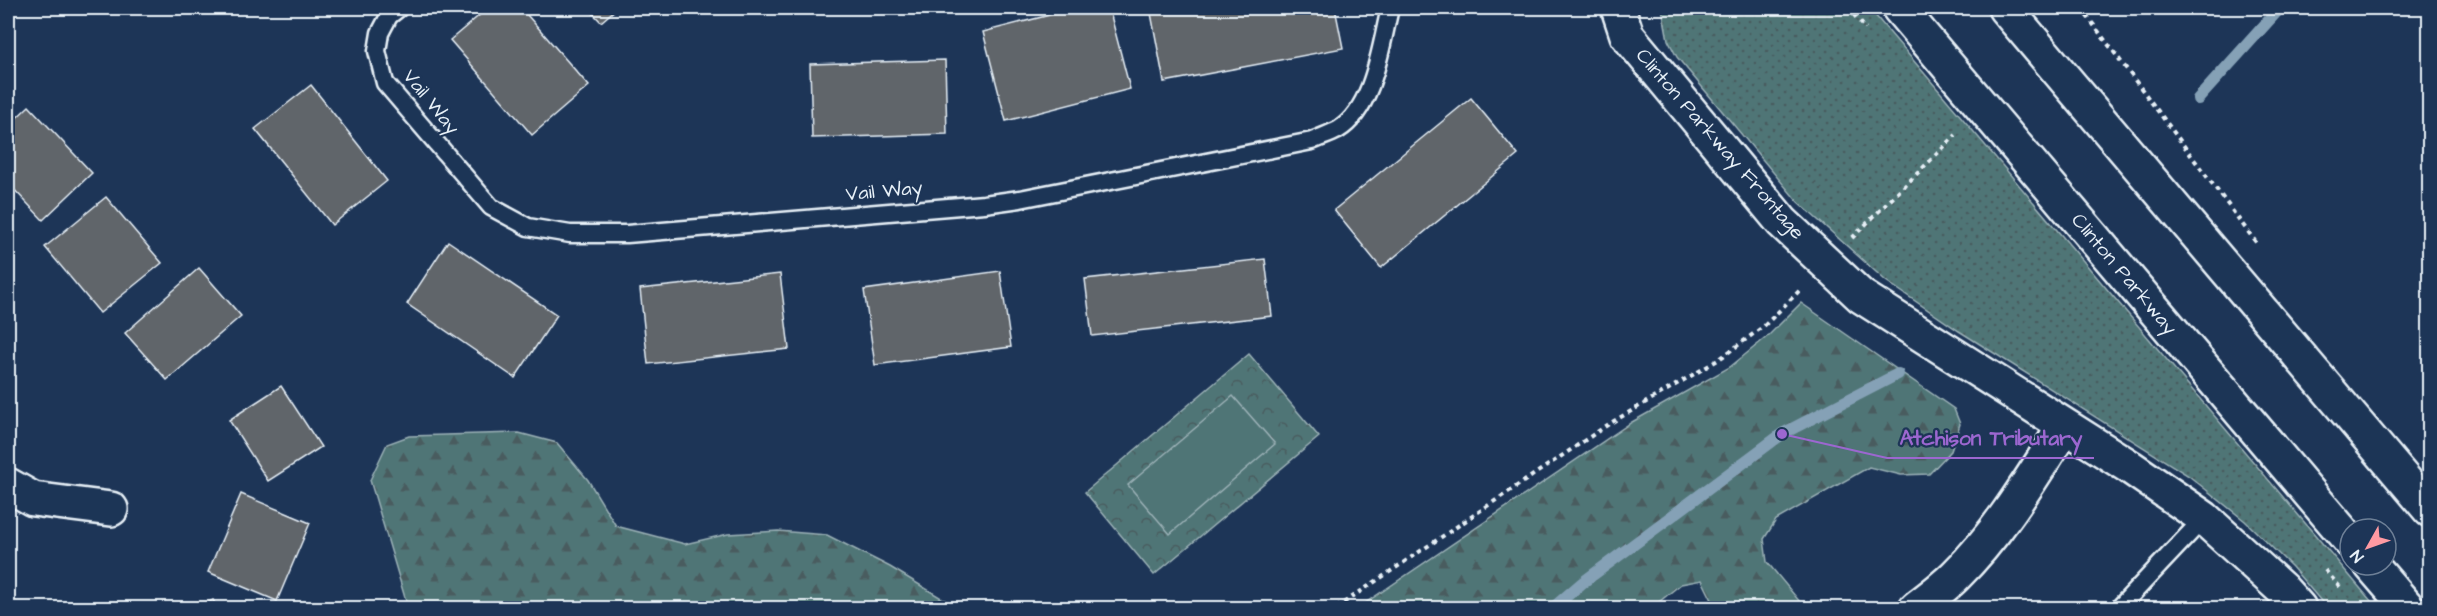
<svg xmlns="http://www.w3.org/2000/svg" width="2437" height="616" font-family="'Architects Daughter',sans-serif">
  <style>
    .grass { fill: url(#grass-dots); stroke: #9cb2b7; stroke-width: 1.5 }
    .forest { fill: url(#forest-firs); stroke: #9cb2b7; stroke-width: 1.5 }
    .park { fill: url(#park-crowns); stroke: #9cb2b7; stroke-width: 1.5 }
    .pitch { fill: #4f7476; stroke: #9cb2b7; stroke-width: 1.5 }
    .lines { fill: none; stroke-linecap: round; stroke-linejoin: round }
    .stream { stroke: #85a1b6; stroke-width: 12 }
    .building { fill: #61656b; stroke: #e8f1f8; stroke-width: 1.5 }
    .lane-casing { stroke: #e8f1f8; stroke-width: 21 }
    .street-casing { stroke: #e8f1f8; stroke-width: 38 }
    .primary-casing { stroke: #e8f1f8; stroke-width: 38 }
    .path { stroke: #e8f1f8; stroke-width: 4; stroke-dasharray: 4.5 4.5; stroke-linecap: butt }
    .lane { stroke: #1d3557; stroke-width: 16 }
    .street { stroke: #1d3557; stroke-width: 33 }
    .primary { stroke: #1d3557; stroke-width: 33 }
    .labels { text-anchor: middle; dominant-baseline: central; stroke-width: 4.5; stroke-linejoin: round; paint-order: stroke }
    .street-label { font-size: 20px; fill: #e8f1f8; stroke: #1d3557 }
    .leader { fill: none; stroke: #9c67d0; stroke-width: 2 }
    .callout-dot { fill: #9c67d0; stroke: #1d3557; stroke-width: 2 }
    .callout-label { font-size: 21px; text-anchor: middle; font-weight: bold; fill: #9c67d0; stroke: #1d3557; stroke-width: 4.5; stroke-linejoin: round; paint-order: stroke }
  </style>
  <defs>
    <pattern id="grass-dots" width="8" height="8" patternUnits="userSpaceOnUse" patternTransform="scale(1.5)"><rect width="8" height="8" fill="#4f7476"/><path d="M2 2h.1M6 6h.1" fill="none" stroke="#4a5c5e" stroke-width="1.8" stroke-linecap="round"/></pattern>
    <pattern id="forest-firs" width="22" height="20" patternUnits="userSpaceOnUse" patternTransform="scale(1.5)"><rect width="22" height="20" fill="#4f7476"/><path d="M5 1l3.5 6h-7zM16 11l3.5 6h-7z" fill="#4a5c5e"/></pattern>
    <pattern id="park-crowns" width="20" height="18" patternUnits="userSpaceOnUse" patternTransform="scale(1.5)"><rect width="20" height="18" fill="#4f7476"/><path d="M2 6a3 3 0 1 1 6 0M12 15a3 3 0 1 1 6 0" fill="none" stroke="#4a5c5e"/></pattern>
  </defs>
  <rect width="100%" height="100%" fill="#1d3557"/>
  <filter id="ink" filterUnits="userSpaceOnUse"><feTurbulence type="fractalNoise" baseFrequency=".0167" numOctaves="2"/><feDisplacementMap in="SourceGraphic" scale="12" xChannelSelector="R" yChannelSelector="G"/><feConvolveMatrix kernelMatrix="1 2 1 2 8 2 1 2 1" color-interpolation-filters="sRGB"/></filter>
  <g filter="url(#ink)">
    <path class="grass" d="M1662,8h207l508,600h-50l-35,-41 -47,-46 -56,-45 -230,-145 -73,-50 -88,-79 -121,-145 -9,-17z"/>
    <g class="forest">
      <path d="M1801,303l153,106 6,15 -9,27 -22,23 -28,1 -32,-8 -93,53 -12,19 3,23 38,46h-89l-14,-28 -21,4 -22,18 2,6h-303l274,-186 98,-55 38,-31z"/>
      <path d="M519,433l38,10 31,37 28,46 69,18 43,-10 50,-3 49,4 63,32 68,41h-550l-38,-128 17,-36 22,-8z"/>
    </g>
    <path class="park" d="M1249,354l70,83 -165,138 -69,-83z"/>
    <path class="pitch" d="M1233,396l42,48 -105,90 -42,-49z"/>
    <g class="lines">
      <g class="stream">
        <path d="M2198,99l82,-91"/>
        <path d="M1553,608l29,-25 200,-149 116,-60"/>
      </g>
    </g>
    <g class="building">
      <path d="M488,8h33l68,78 -57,49 -82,-95z"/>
      <path d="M588,8h29l-16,14z"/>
      <path d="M1077,8h32l21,81 -124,32 -23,-89z"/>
      <path d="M1150,8h185l8,40 -179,34z"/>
      <path d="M945,60l2,74 -135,4 -2,-74z"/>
      <path d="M311,85l76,96 -55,44 -77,-96z"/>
      <path d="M1471,98l47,57 -137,113 -47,-58z"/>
      <path d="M29,106l63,67 -49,47 -35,-37v-57z"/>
      <path d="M106,197l56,66 -62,50 -55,-66z"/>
      <path d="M448,241l109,74 -42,63 -108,-74z"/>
      <path d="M1265,259l7,57 -180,20 -7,-57z"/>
      <path d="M199,268l42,48 -74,64 -42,-47z"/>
      <path d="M1000,271l11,76 -136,18 -11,-75z"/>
      <path d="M780,274l9,75 -141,15 -8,-75z"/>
      <path d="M281,386l40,61 -53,34 -39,-61z"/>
      <path d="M241,494l69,29 -33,78 -69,-29z"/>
      <path d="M213,600l5,8h-20z"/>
    </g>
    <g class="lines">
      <g class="lane-casing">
        <g id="lane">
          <path d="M399,8l-10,8 -9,17 -3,18 8,32 106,124 37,20 42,7h57l357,-30 36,-5 292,-58c9,-4 18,-7 26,-11 36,-22 43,-85 52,-122"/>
          <path d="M2119,608l85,-90"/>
        </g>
      </g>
      <g class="street-casing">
        <g id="street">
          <path d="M1618,8l9,27 155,187 79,74 269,171 74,51 78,71 17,19"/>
          <path d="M8,485l25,14 78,10"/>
          <path d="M1916,608c13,-10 27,-20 39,-32 44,-43 76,-97 109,-149"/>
        </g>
      </g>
      <g class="primary-casing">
        <g id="primary">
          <path d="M1899,8l451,533"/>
          <path d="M2005,8l425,502"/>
          <path d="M2371,565l37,43"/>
        </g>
      </g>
      <g class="path">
        <path d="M1848,8l18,21"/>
        <path d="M2081,8l177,237"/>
        <path d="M1852,238l104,-103"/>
        <path d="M2325,570l15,17"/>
        <path d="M1336,608l273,-184 109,-64 46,-34 38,-38"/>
      </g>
      <use href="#lane" class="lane"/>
      <use href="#street" class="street"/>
      <use href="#primary" class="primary"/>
    </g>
  </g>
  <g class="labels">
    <g class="street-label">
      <text transform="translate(431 102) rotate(51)">Vail Way</text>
      <text transform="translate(1720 144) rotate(49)">Clinton Parkway Frontage</text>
      <text transform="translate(884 191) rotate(-5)">Vail Way</text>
      <text transform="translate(2124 274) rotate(50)">Clinton Parkway</text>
    </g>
  </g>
  <path class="leader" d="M1782 434L1887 458H2094"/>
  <circle class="callout-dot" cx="1782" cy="434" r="6"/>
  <g class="callout-label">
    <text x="1991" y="445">Atchison Tributary</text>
  </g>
  <rect width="2437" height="616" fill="none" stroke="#1d3557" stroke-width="30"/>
  <rect x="15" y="15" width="2407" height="586" fill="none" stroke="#e8f1f8" stroke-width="2" filter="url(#ink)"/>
  <g transform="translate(2368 547) rotate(230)"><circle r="28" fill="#1d3557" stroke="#6e8097" stroke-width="1.5"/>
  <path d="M0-4.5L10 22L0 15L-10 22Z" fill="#ff9aa2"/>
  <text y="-9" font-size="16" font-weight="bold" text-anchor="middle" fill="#e8f1f8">N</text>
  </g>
</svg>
